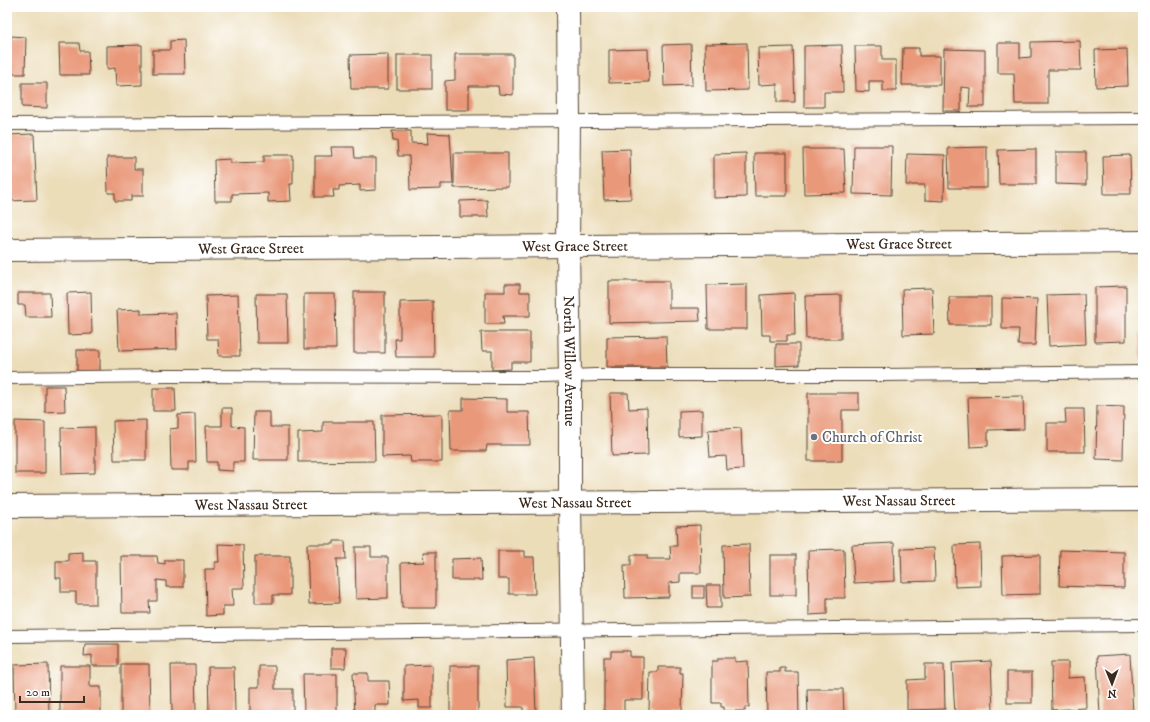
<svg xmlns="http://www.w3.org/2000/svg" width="1150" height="722" font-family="'IM FELL DW Pica',serif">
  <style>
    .building { fill: #e99879 }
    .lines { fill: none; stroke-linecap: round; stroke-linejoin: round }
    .service-casing { stroke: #564535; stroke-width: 14 }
    .minor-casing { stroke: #564535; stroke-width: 24 }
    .tertiary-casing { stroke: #564535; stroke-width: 24 }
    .service { stroke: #fff; stroke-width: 12 }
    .minor { stroke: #fff; stroke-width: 22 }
    .tertiary { stroke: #fff; stroke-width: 22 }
    .worship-dot { fill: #6b7280; stroke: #fff; stroke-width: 1.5 }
    .labels { text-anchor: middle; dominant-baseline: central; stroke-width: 4; stroke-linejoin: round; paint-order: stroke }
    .street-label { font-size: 15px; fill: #3b2a1e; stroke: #fff }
    .worship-label { font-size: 15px; fill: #5b616d; stroke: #fff; text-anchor: start }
  </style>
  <rect width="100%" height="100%" fill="#fff"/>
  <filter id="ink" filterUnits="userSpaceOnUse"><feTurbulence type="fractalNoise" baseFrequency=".025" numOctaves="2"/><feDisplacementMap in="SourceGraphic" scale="8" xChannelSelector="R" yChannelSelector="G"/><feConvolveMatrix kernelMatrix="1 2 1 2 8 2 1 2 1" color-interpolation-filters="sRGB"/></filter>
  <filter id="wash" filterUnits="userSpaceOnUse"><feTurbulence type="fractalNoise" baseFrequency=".012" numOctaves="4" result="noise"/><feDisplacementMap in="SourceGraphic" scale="16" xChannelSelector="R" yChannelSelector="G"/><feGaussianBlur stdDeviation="0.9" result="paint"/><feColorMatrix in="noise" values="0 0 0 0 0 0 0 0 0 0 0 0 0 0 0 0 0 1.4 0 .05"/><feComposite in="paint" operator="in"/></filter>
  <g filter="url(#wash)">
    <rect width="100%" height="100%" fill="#ecddb9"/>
    <g id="blocks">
      <g class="building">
        <path d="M10,36l16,1 -1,37h-18v-32h3z"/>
        <path d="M184,40l1,34h-32v-24h17v-9z"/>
        <path d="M1080,41l1,29h-33v34h-33l-1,-31h-16v-30h22v15l11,-1v-15z"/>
        <path d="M59,43h20l1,8h8l1,24h-29z"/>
        <path d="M747,43l1,47 -42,1 -1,-47z"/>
        <path d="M691,44l1,41 -28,1 -1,-41z"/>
        <path d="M142,45v40l-26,1 -1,-18 -8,1v-23z"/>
        <path d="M842,45l1,47h-19v15h-20v-61z"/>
        <path d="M855,46h27v14h14v31h-13v-10h-14v11l-13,-1z"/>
        <path d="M793,47l2,55h-18v-18l-18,1 -1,-37z"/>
        <path d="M903,48h16v8h21v29h-38z"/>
        <path d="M648,49l1,33 -40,1v-33z"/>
        <path d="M944,49l41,1v57h-16l1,-19 -9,-1v24h-18z"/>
        <path d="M1127,49l1,37 -32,1 -1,-37z"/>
        <path d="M388,54v35h-37l-1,-34z"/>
        <path d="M455,54h58v41l-14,-1 -1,-8h-29v24h-24v-29l10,-1z"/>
        <rect x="397" y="55" width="35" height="34"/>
        <path d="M22,83h25v25l-25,-1z"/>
        <path d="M392,131h19v12l17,1 -1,-11 23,1 3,50h-12v5l-31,1 -1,-34h-11l-1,-15h-4z"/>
        <path d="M34,134l3,66 -30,1v-66z"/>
        <path d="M854,146h38l-1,49 -38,-1z"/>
        <path d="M331,147h23l1,11h21v32l-16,1v-6l-21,1v4h-6l1,7h-19v-41h17z"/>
        <path d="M987,147v41h-38l-1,-40z"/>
        <path d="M630,149l1,50 -27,1 -2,-50z"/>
        <path d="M803,149h41l2,44 -42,1z"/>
        <path d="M1036,149v35h-37l-1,-34z"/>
        <path d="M1056,152h30v33l-30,-1z"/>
        <path d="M454,153h54v34l-54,1z"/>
        <path d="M746,153v44l-32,1v-44z"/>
        <path d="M754,153h33v43h-32z"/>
        <path d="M907,154l38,1 -1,46 -19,-1v-15h-19z"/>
        <path d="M264,155h29v29h-3l1,17 -23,1v-9l-36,1v7h-17l-1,-41 16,-1v4l34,-1z"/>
        <path d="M1130,155l1,39h-27l-1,-38z"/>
        <path d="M107,157h27v12h9v27h-12v5h-16v-8h-7z"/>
        <path d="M487,200l1,17h-28v-16z"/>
        <path d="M609,281h60v27h30l1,13 -91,2z"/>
        <path d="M505,284h15v8h10v24h-27l1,8h-19v-32h20z"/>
        <path d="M747,284v45h-39l-1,-44z"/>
        <path d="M1126,286v55l-31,1v-55z"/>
        <path d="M932,288l2,46 -31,1 -1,-46z"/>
        <path d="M91,292l1,42 -24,1 -1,-42z"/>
        <rect x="354" y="292" width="31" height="61"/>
        <path d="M18,293h32l1,24h-25l-1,-12h-7z"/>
        <path d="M794,293l1,42h-8v6h-17v-6h-8l-1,-40z"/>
        <path d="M256,294h31l1,49h-31z"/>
        <path d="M304,294h31l1,55h-32z"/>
        <path d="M1084,294l2,50 -37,2 -2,-51z"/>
        <path d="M238,295l2,61h-21l-1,-17h-11l-1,-43z"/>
        <path d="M841,295v44h-35l-1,-43z"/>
        <path d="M949,297h42v28h-41z"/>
        <path d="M1002,298l35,1 -2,46h-17l1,-16h-17z"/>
        <path d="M433,301l1,56h-38l-1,-18h5v-37z"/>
        <path d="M141,309v5l35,-1 1,36 -58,2 -2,-41z"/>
        <path d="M481,332h49v30h-19v7l-19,1v-19h-10z"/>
        <path d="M1140,333h3v27h-2z"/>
        <path d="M666,336l1,31h-60v-30z"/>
        <path d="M776,344h23v21l-23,1z"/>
        <rect x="77" y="350" width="23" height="23"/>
        <path d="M45,386h19l1,25 -20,1z"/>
        <path d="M153,388h22l1,23h-23z"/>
        <path d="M610,393h18l1,16 18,-1 1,47 -36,1z"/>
        <path d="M808,393h51v17h-17v51h-34z"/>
        <path d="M1023,396l1,33 -36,1v16l-18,1 -2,-50z"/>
        <path d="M463,398l44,1v13h22l1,33h-43l-1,6h-35l-1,-41h13z"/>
        <path d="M1097,406l27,1 -1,53 -27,-1z"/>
        <path d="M222,408h10v18l12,1v35h-11v9l-16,-1v-8h-10l-1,-36h16z"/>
        <path d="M1065,409h19l1,43h-38v-29h19z"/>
        <path d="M702,410v26l-23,1v-26z"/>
        <path d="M254,412h16v15h18v33h-35z"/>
        <path d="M195,414l1,48h-7v8h-18l-1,-41 8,-1v-13z"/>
        <path d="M442,414v48h-31l-1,-6 -28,1v-42z"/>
        <path d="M146,420v40h-32l-1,-39z"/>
        <path d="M15,421l30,1v51h-30z"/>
        <path d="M323,422h51l1,39 -77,1v-29l25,-1z"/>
        <path d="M95,427v46l-33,1 -1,-46z"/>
        <path d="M741,428l2,41 -16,1 -1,-14 -16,1 -2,-27z"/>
        <path d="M700,525l1,48h-21v9l-11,1v14l-44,1 -1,-33h7v-10h16v4h24l-1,-13h7l-1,-20z"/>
        <path d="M334,541h11l1,18h-9l2,44 -30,1 -2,-60h27z"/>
        <path d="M894,543l1,38 -41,2 -2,-38z"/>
        <path d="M218,544l25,1 1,43h-12l1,18h-10v9l-17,1 -1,-47h10v-7h4z"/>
        <path d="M749,544l1,53 -26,1 -1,-53z"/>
        <path d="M980,544l1,42 -26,1 -1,-42z"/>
        <path d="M355,547h16v10h17v41l-32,1z"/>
        <path d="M934,548l1,33 -33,1 -1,-33z"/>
        <path d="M844,549l1,49h-18v16l-18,1 -1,-65z"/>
        <path d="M1060,550l64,2v36l-65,-2z"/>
        <path d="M498,551h27v6h9l1,37h-26v-15h-11z"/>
        <path d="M83,552v9h13v43h-20v-12h-15v-14h-5v-17h12v-8z"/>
        <path d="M423,552h13v56h-34l-1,-45 23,-1z"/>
        <rect x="770" y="555" width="26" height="40"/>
        <path d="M1040,555v39l-37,1 -1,-39z"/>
        <path d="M121,556h36l1,7 7,1v-4h18v27h-17v-6l-9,-1v21h-8l1,12h-28z"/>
        <path d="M255,556h35v39h-17v8h-18z"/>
        <path d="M481,558l1,22h-30v-21z"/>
        <path d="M706,585h15v23h-14z"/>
        <rect x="693" y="586" width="11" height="12"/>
        <path d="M85,644h33v22h-26v-11l-8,1z"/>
        <path d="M331,648h15l-1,20h-14z"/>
        <path d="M611,651h19v6h13v43h-19v15h-18v-5h-2v-53h7z"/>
        <path d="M1130,654l3,61h-33l-3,-59z"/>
        <path d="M534,658l2,56h-13v-7h-16l-1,-47z"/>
        <path d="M718,658h17v4l13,-1 1,46h-4v4h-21v-4h-3v-4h-9v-42h6z"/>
        <path d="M991,661l2,51 -38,2 -3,-51z"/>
        <path d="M1051,662h17v16l17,-1 1,31 -34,2z"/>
        <path d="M48,664l1,51h-34l-1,-50z"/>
        <path d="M121,664h28l1,51h-29z"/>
        <path d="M925,664h19l1,45 -38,1v-30l18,-1z"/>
        <path d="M171,665h24l1,47 -24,1z"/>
        <path d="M432,665v43h-13v-8l-15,1v-35z"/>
        <path d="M60,666h30v21h11v28h-41z"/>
        <path d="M259,666h16v23h18v25l-43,1v-28h9z"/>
        <rect x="450" y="666" width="28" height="49"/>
        <path d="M208,667h26l1,48h-26z"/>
        <path d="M658,667h22v6h3l-1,39h-1v3h-29v-3h-3l1,-40h8z"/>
        <path d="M780,668h5v4h13l1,43h-32l-1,-43h14z"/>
        <rect x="1007" y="672" width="25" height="31"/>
        <path d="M353,673h15v8h21l1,24h-15v9l-20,1z"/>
        <path d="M303,674h34v40h-8v1h-17v-2h-8z"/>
        <path d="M807,689h36l1,26h-36z"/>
      </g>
    </g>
  </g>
  <g filter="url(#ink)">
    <use href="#blocks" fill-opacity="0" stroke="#564535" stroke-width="1"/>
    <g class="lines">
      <g class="service-casing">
        <g id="service">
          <path d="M7,124l1136,-6"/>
          <path d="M7,378l160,-2 378,1 50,-2h288l260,-3"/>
          <path d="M7,636l1136,-11"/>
        </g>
      </g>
      <g class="minor-casing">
        <g id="minor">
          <path id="s1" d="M7,250l1136,-8"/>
          <path id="s2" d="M7,506l1136,-7"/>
        </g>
      </g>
      <g class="tertiary-casing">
        <g id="tertiary">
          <path id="s3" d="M568,7l1,114 -1,126 2,129v127l3,212"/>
        </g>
      </g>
      <use href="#service" class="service"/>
      <use href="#minor" class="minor"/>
      <use href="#tertiary" class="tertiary"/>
    </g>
  </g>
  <circle class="worship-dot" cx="814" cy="437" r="4"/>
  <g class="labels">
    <g class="street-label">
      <text stroke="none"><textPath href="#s1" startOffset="892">West Grace Street</textPath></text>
      <text stroke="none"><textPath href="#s1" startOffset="568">West Grace Street</textPath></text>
      <text stroke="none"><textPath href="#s1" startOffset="244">West Grace Street</textPath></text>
      <text stroke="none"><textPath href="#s3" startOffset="354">North Willow Avenue</textPath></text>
      <text stroke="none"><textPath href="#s2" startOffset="892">West Nassau Street</textPath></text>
      <text stroke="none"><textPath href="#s2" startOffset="568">West Nassau Street</textPath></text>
      <text stroke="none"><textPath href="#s2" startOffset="244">West Nassau Street</textPath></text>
    </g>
    <g class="worship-label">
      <text x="822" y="437">Church of Christ</text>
    </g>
  </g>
  <rect width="1150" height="722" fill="none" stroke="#fff" stroke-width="24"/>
  <g transform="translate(1112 684) rotate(179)" stroke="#ffffff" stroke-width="3" paint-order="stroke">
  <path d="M0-3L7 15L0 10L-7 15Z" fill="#3b2a1e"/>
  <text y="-6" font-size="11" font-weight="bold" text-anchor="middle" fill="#3b2a1e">N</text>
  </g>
  <path d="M20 696v6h64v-6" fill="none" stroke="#3b2a1e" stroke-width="2"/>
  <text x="26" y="696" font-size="12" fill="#3b2a1e" stroke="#ffffff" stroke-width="3" paint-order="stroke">20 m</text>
</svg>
